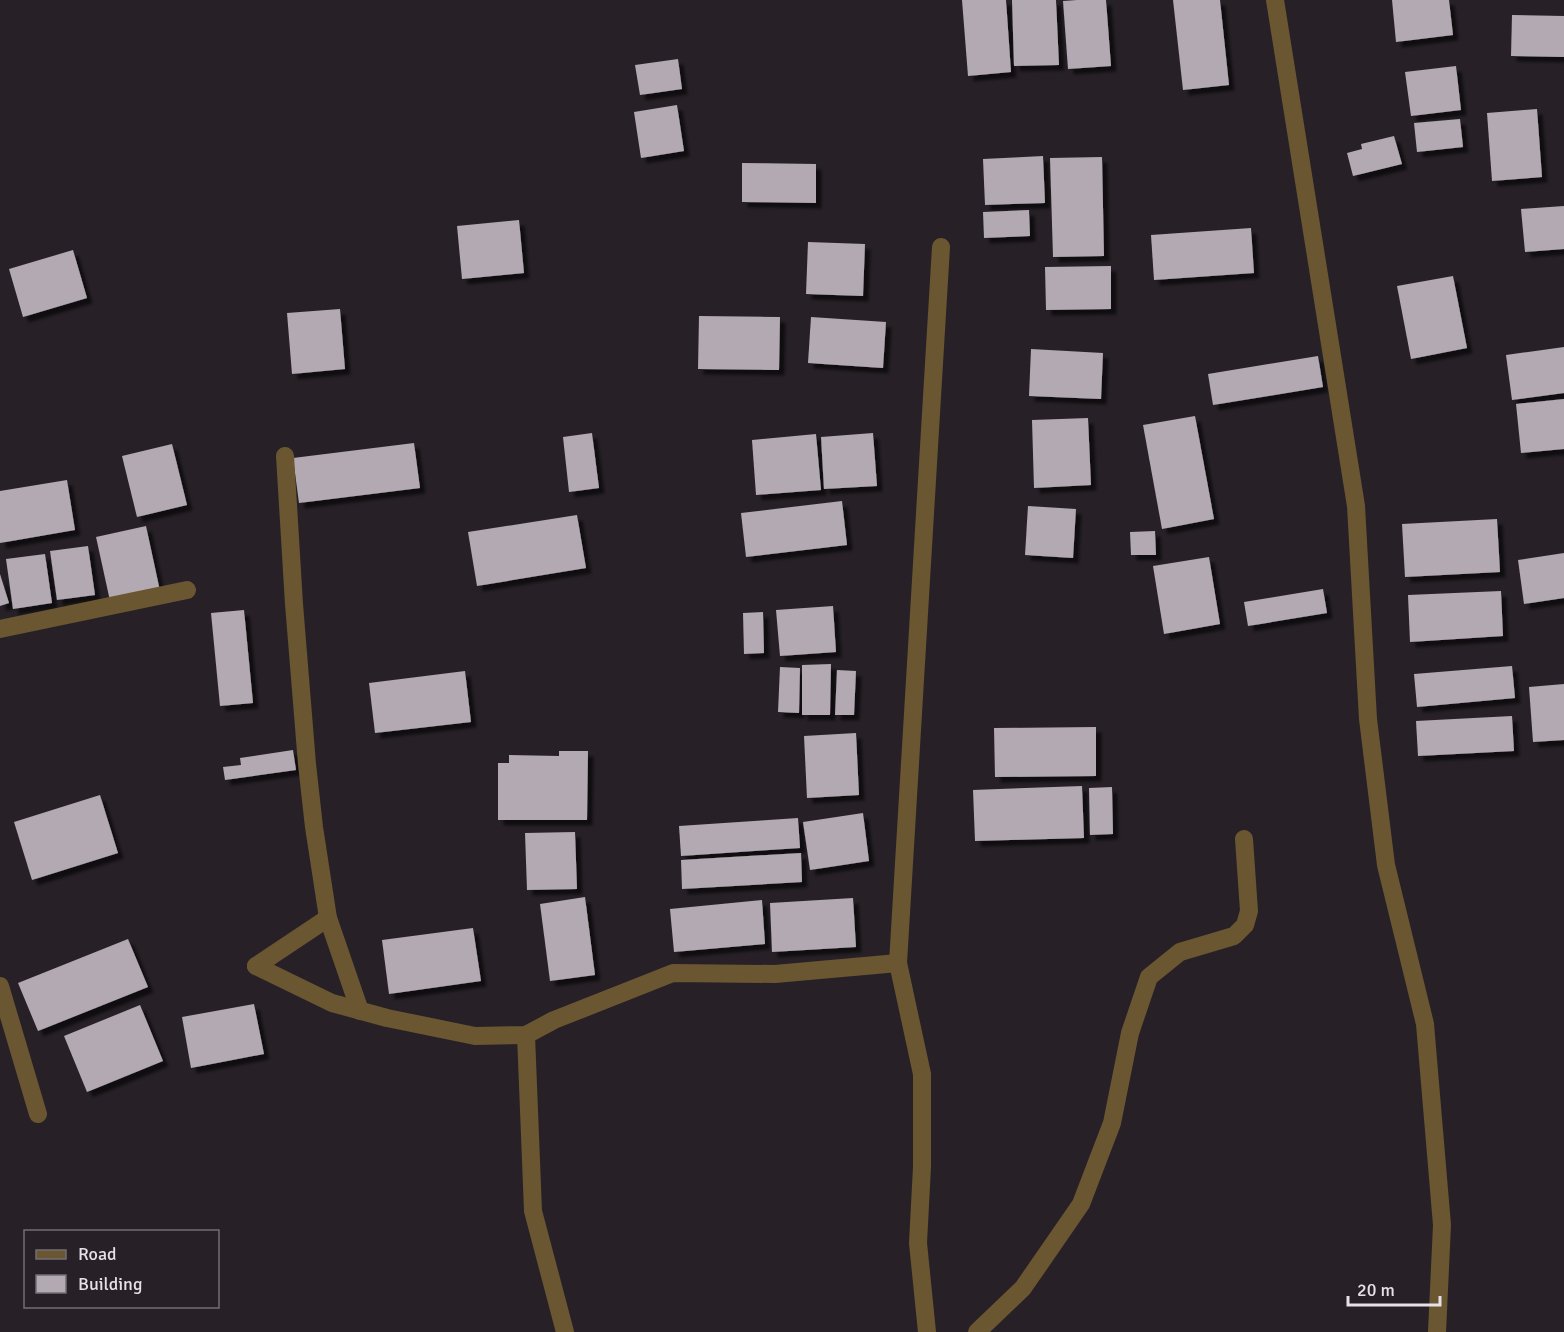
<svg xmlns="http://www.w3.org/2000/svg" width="1564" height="1332" font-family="Signika,sans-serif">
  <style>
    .building { fill: #b2a9b2; filter: url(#shadow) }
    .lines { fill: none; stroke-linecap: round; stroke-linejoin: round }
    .street { stroke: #6a5631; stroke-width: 18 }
  </style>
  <defs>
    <filter id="shadow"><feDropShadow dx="5.5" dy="5.5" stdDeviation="1.5" flood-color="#0009"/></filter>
  </defs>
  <rect width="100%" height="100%" fill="#272127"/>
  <g class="building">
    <path d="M962,0h44l5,72 -43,4z"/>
    <path d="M1012,0h44l3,65 -45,1z"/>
    <path d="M1077,0h29l5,66 -43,3 -5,-68z"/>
    <path d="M1173,0h47l9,85 -46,5z"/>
    <path d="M1392,0h57l4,35 -57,7z"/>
    <path d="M1512,15l52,1v41l-53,-1z"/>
    <path d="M678,59l4,30 -42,6 -5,-30z"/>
    <path d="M1456,66l5,44 -50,6 -6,-44z"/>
    <path d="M677,105l7,46 -43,7 -7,-46z"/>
    <path d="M1537,109l5,68 -50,4 -5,-68z"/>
    <path d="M1460,119l3,28 -46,5 -3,-29z"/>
    <path d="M1394,136l8,28 -49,12 -6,-23 15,-4 -1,-5z"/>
    <path d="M1043,156l2,47 -60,2 -2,-46z"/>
    <path d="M1102,157l2,99 -51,1 -3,-99z"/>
    <path d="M742,163l74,1v39l-74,-1z"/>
    <path d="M1564,206v43l-39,3 -4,-43z"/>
    <path d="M1029,210l1,26 -46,2 -1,-26z"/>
    <path d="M519,220l5,53 -62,6 -5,-53z"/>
    <path d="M1251,228l3,45 -100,7 -3,-45z"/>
    <path d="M808,242l57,2 -2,52 -57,-2z"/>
    <path d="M73,250l14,48 -64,19 -14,-48z"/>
    <path d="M1111,266v43l-65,1 -1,-43z"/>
    <path d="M1453,276l14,72 -56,11 -14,-73z"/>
    <path d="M340,309l5,60 -53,5 -5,-61z"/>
    <path d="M699,316l81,1 -1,53 -81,-1z"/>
    <path d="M811,317l75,5 -3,46 -75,-5z"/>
    <path d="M1564,347v46l-52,7 -6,-45z"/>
    <path d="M1031,349l72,4 -2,46 -72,-3z"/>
    <path d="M1318,356l5,31 -110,18 -5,-31z"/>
    <path d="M1564,399v50l-43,4 -5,-49z"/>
    <path d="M1195,416l19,103 -52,10 -19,-104z"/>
    <path d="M1088,418l3,67 -57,3 -2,-68z"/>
    <path d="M592,433l7,55 -30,4 -6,-55z"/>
    <path d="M873,433l4,53 -53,3 -3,-52z"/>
    <path d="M816,434l5,56 -65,5 -4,-55z"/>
    <path d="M414,443l6,45 -121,15 -6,-45z"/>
    <path d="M172,444l15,61 -50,12 -15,-61z"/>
    <path d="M67,480l8,50 -75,13v-52z"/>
    <path d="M842,501l5,44 -101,12 -5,-44z"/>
    <path d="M1028,506l48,3 -3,49 -48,-3z"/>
    <path d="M577,515l9,53 -109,18 -9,-54z"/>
    <path d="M1497,519l3,53 -95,5 -3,-53z"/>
    <path d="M146,526l14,65 -50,10 -14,-64z"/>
    <path d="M1155,531l1,24h-25l-1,-23z"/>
    <path d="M88,546l7,49 -38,5 -7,-49z"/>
    <path d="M1564,553v45l-40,6 -6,-44z"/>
    <path d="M45,554l7,49 -39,6 -7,-50z"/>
    <path d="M1209,557l11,67 -56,10 -11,-68z"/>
    <path d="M0,574l9,29 -9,3z"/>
    <path d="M1323,589l4,24 -79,13 -4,-24z"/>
    <path d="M1501,591l2,45 -93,6 -2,-47z"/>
    <path d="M833,606l3,46 -56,4 -4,-46z"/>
    <path d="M244,610l9,93 -33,3 -9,-93z"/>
    <path d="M763,612l1,41 -20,1 -1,-41z"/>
    <path d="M831,664l-1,51h-28v-50z"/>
    <path d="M1512,666l3,32 -98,9 -3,-33z"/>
    <path d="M780,667l20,1 -1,45 -21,-1z"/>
    <path d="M837,670l19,1 -2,44h-19z"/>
    <path d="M465,671l6,51 -96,11 -6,-50z"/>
    <path d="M1564,684v56l-31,2 -4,-55z"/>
    <path d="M1512,716l2,35 -96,5 -2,-35z"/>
    <path d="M1096,727v49l-101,1 -1,-49z"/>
    <path d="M856,733l3,62 -52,3 -3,-62z"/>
    <path d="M293,750l3,20 -71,10 -2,-13 18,-2 -1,-7z"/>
    <path d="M559,751h29l-1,69h-89v-57h11v-8l50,1z"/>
    <path d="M1082,786l2,52 -109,3 -2,-51z"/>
    <path d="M1112,787l1,47 -23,1 -1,-47z"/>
    <path d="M100,795l18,58 -86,27 -18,-58z"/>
    <path d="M863,813l6,48 -59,9 -7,-48z"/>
    <path d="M798,818l2,30 -119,8 -2,-30z"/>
    <path d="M575,832l2,57 -50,1 -2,-57z"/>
    <path d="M801,853l1,29 -120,7 -1,-29z"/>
    <path d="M585,897l10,78 -45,6 -10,-77z"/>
    <path d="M853,898l3,49 -84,5 -2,-49z"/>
    <path d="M762,900l3,44 -91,8 -4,-43z"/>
    <path d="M473,928l8,53 -92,13 -7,-54z"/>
    <path d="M128,939l20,48 -110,44 -20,-48z"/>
    <path d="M254,1004l10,50 -73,14 -9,-51z"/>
    <path d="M140,1005l23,56 -76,31 -23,-56z"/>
  </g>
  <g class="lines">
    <g class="street">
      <path d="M1275,0l81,506 12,213 18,146 39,159 17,201 -5,107"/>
      <path d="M285,456l9,148 13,160 7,63 14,91 32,93"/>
      <path d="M0,629l187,-39"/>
      <path d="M256,966l76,37 55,15 88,18 51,-1 28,-15 119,-47 102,1 123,-11"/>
      <path d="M256,966l72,-48"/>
      <path d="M0,986l38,128"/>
      <path d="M526,1035l7,176 32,121"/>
      <path d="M927,1332l-9,-89 4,-76v-93l-24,-111 43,-716"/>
      <path d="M977,1332l46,-44 58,-84 31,-81 18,-90 19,-56 31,-25 54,-16 11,-11 4,-14 -5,-72"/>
    </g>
  </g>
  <rect x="24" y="1230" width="195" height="78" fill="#272127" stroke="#736e73" stroke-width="1.5"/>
  <rect x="36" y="1250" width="30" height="9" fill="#6a5631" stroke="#736e73" stroke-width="1.5"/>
  <text x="78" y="1260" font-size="18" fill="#e6e1e6">Road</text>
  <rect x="36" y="1275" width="30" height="18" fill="#b2a9b2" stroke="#736e73" stroke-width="1.5"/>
  <text x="78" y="1290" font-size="18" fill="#e6e1e6">Building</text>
  <path d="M1348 1296v9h92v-9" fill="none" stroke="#e6e1e6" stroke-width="3"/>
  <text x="1357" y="1296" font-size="18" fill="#e6e1e6" stroke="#272127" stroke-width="4.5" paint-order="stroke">20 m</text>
</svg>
